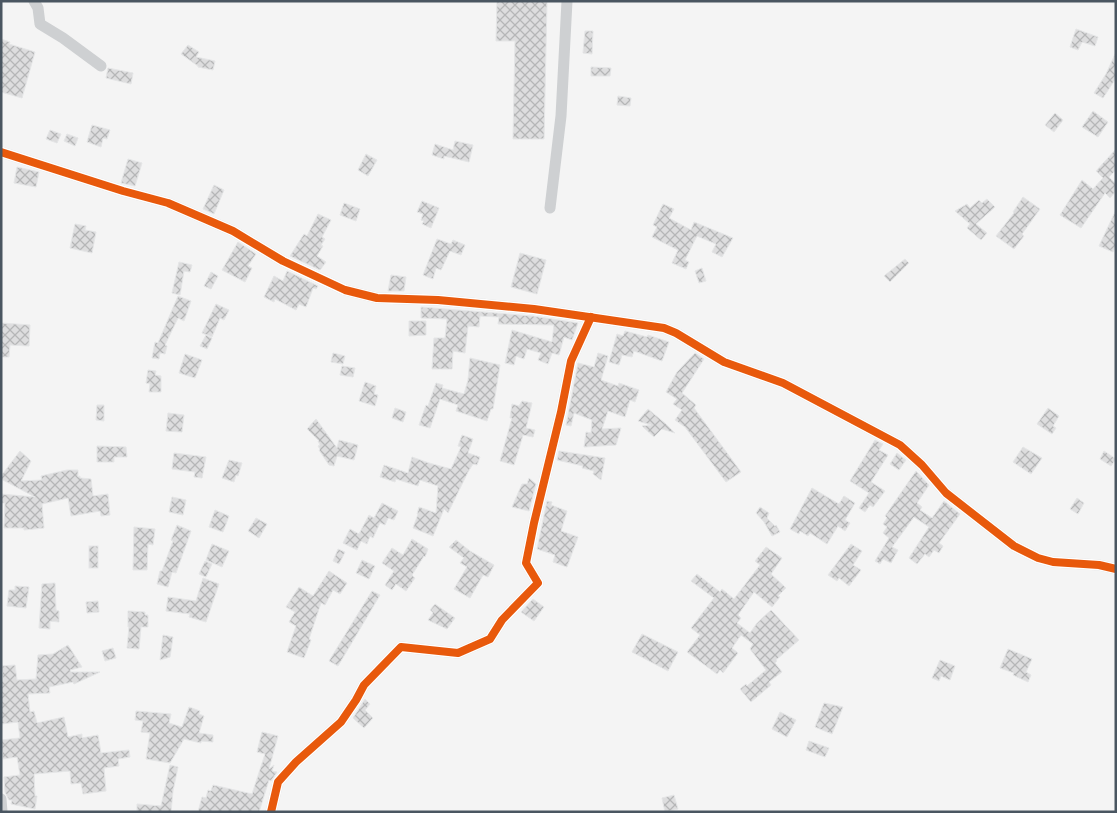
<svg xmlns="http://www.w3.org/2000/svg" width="1117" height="813" font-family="'Titillium Web',sans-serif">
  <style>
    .building { fill: url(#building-cross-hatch); stroke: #e5e6e7 }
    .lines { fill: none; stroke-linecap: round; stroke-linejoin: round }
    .street { stroke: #ced0d2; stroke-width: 11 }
    .cycleway-casing { stroke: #fff; stroke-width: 11 }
    .cycleway { stroke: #e8590c; stroke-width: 8 }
  </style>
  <defs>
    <pattern id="building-cross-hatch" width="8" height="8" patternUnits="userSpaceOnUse" patternTransform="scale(1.25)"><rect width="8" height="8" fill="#ddddde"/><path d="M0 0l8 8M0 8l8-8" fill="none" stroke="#b5b6b7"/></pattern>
  </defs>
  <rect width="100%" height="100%" fill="#f4f4f4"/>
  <g class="building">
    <path d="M497,1h50l-3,138h-31l2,-98h-19z"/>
    <path d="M1076,29l22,8 -3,9 -13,-4 -4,8 -8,-3z"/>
    <path d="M585,31h8l-1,23 -9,-1z"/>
    <path d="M1,39l9,3 -1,2 26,8 -13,46 -21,-6z"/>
    <path d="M188,45l11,7 -3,5 19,4 -2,9 -15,-3v-1l-17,-12z"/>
    <path d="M1116,52v26l-13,20 -9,-5 12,-19z"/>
    <path d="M591,67l20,1 -1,8h-19z"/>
    <path d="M108,68l25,5 -2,11 -25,-6z"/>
    <path d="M618,96l13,2 -1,8 -13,-1z"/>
    <path d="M1093,111l15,11 -10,15 -16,-10z"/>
    <path d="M1055,113l8,7 -9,12 -9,-7z"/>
    <path d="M92,125l18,5 -3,9 -4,-1 -2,9 -14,-5z"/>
    <path d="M50,130l11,4 -4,9 -11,-4z"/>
    <path d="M67,134l11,4 -3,8 -11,-5z"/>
    <path d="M455,141l18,4 -4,17 -25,-6v3l-12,-4 3,-11 18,6z"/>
    <path d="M1116,149v21l-7,7 7,7v7l-6,7 -5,-5 -24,35 -21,-13 22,-35 11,9 10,-11 -7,-7z"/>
    <path d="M366,154l11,6 -9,16 -10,-6z"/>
    <path d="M128,159l14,4 -7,23 -14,-3z"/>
    <path d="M17,167l22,5 -3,15 -22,-4z"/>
    <path d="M214,185l10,5 -10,24 -11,-5z"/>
    <path d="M1023,197l17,12 -18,25 2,2 -10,13 -18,-13 18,-23 -1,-1z"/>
    <path d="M987,199l8,8 -19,17 11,9 -6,7 -14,-12 3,-4 -15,-13 12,-7 3,4 9,-8 3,3z"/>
    <path d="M422,201l17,7 -8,20 -9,-4 2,-3 -3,-1 2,-6 -6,-2z"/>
    <path d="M344,203l16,6 -4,12 -16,-6z"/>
    <path d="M663,204l11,5 -5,9 22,12 3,-8 39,16 -11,19 -10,-5 4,-8 -19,-8 -12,24 4,2 -3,7 -14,-6 6,-13 -26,-13 5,-10 -4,-2z"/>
    <path d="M1116,210v36l-3,6 -14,-6z"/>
    <path d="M318,214l13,6 -9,17 3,2 -4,6 2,1 -6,10 9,6 -6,8 -30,-14 14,-22 3,2z"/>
    <path d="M75,224l11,2 -1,4 11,2 -4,21 -22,-5z"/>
    <path d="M437,239l14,5 2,-4 12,5 -4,10 -11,-4 -9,19 -5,-2 -3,11 -10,-4z"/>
    <path d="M238,242l18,12 -8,12 4,2 -7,14 -23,-12z"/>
    <path d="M520,253l26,7 -9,34 -26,-7z"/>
    <path d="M905,259l4,4 -19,19 -6,-6z"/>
    <path d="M179,262l13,3 -2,7 -6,-1 -4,24 -8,-2z"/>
    <path d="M702,268l4,13 -7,2 -4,-12z"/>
    <path d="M287,271l31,15 -2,3 -3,-1 -7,19 -7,-3 -3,6 -21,-11 -1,3 -10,-5 10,-21 9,5z"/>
    <path d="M211,272l7,4 -7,13 -7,-3z"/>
    <path d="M391,275l15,2 -2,14h-16z"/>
    <path d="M178,296l13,5 -7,20 -6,-3 -13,27 2,1 -2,8 -5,-1 -1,6 -7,-1 3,-16 3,1z"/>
    <path d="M216,304l13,6 -5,10 -4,-2 -8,19 -10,-4z"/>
    <path d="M421,307l112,9 45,7 -6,17 -8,-3 -5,18 -7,-2 -4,11 -10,-4 3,-7 -14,-4 -3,10 -8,-3 -2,9 -9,-2 7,-33 40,12 2,-17 -56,-1 1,-7 -19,-1 -1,11 -11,-1 -3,27 -12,-2 -1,18h-20l2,-31h11l2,-19 -26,-1z"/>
    <path d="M409,321h17v14l-17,1z"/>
    <path d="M1,323l29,2 -1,21 -19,-1 -1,12h-8z"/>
    <path d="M625,331l22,6 1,-2 21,7 -7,19 -28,-10 -2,6 -10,-2 -3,10 -10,-3 8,-28 6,2z"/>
    <path d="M206,335l6,3 -5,11 -7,-3z"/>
    <path d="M333,353l12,3 -2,8 -12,-2z"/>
    <path d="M598,353l10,3 -7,24 17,6 1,-3 20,7 -4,12 -5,-2 -5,17 -17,-6 -6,18 19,-1 -5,17 -32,2 2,-15 5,1 1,-13 -18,-7 -3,13 -5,-1 12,-62 16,4z"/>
    <path d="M695,353l9,6 -22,34 14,12 -2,3 47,64 -15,10 -41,-55 -10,-7 7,-10 -9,-6 4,-5 -11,-7 11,-20z"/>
    <path d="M185,354l17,6 -7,18 -16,-5z"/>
    <path d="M470,358l30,7 -7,44h-2l-4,12 -31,-10 2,-6 -18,-6 -10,29 -11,-3 7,-20 2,1 8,-23 7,2 -1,3 22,6 4,-14z"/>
    <path d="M342,366l13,2 -2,9 -13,-2z"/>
    <path d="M148,370l8,1 -1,4 6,1v16h-12l1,-8 -4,-1z"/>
    <path d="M365,382l11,4 -2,8 4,1 -3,11 -16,-5z"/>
    <path d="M522,401l10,2 -6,25 9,2 -2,7 -10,-2 -9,30 -14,-4 12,-43h-2l2,-14 7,2z"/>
    <path d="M97,405h7v16l-8,-1z"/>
    <path d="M395,408l11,4 -3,10 -11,-4z"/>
    <path d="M1048,408l11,8 -6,10 3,2 -4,6 -15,-10z"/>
    <path d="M648,409l18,15 9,9 -13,-4 -8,8 -12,-11 9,-1 -13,-4z"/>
    <path d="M168,413l16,2 -2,17 -16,-1z"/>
    <path d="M316,419l21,29 2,-8 19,5 -4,15 -17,-4 -3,10 -5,-1 -10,-15 1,-1 -2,-3 2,-1 -2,-4h1l-12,-12z"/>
    <path d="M462,435l11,4 -5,14 12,4 -3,8 -4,-1 -5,8 -20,41 -4,-4 -11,27 -20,-8 5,-14h-1l2,-7 17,6 2,-27 -18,-6 -2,6 -22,-7 -1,3 -15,-5 4,-12 24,8 4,-16 17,6 22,6 10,-22 -3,-1z"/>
    <path d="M875,440l8,4 -4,6 9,5 -17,27 14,9 -12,16 -3,-2 -5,7 -6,-4 10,-15 -19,-12z"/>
    <path d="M97,446l29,1 1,10h-13v5h-17z"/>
    <path d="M1023,447l19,11 -11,16 -18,-12z"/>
    <path d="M20,451l11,10 -10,20 21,-1 -1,-4 26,-6h11v7l2,-1v2l11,1 2,17 15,-2 2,21 -9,1 -1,-5 -29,5 -3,-18 -26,6 2,24 -20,2v-2h-20l1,-25h-4v-9l34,3 -34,-18v-3z"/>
    <path d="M559,451l46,7 -4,22 -8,-6 1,-3 -12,-3 1,-2 -26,-6z"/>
    <path d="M1104,451l12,8 -5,7 -11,-7z"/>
    <path d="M174,453l32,4 -4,21 -8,-1 1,-5 -23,-3z"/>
    <path d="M897,453l9,7 -7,10 -9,-6z"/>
    <path d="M229,460l13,3 -4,13 -2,-1 -2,7 -12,-4z"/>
    <path d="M916,471l13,14 -12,18 5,4 -2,3 12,8 12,-17 16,13 -21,29 4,3 -4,7 -5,-3 -5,7 -4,-3 -8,10 -8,-6 20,-31 -15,-10 -22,30 6,3 -7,13 -8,-4 -3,5 -5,-3 14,-23 -6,-5 4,-6 -4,-3 4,-6 -2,-2z"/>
    <path d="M529,478l7,6 -7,27 -17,-4 10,-23h5z"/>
    <path d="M812,488l27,16 5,-8 11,7 -10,17 5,3 -5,8 -7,-5 -11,18 -17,-11 -2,3 -8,-5 -1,3 -9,-5z"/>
    <path d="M172,497l14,3 -3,15 -14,-3z"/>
    <path d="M1077,498l7,5 -6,11 -8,-5z"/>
    <path d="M547,501l5,1 -1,3 16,6 -6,20 17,6 -11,30 -14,-5 2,-7 -18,-6z"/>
    <path d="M382,503l16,8 -4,9 -6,-2 -3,7 -5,-2 -7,15 -3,-2 -3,8 -6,-3 -4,9 -14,-7 7,-14 9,5 10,-19 5,3z"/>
    <path d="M760,507l9,6 -2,5 8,8 1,-1 4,7 -8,4 -8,-14 -8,-9z"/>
    <path d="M215,510l14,6 -6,16 -14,-5z"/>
    <path d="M256,518l11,6 -8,14 -11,-7z"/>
    <path d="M177,525l14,6 -15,42 -4,-1 -4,15 -11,-3 3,-13h2l11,-30 -2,-1z"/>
    <path d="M134,527l21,2 -2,16 -5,-1 -1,26h-14z"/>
    <path d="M412,539l16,10 -3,8 -1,-1 -12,19 3,3 -9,13 -10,-7 -4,6 -7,-5 9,-14 -12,-8 10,-15 11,7z"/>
    <path d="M456,540l14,11 24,14 -6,12 -5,-2 -13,23 -16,-9 13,-22 -7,-4 4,-5 -15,-11z"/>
    <path d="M212,544l17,7 -7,16 -16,-7z"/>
    <path d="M851,544l11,7 -9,14 8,5 -12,16 -10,-8 -2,3 -9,-6z"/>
    <rect x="89" y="546" width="9" height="22"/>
    <path d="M766,547l16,11 -11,16 15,14 -8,8 2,1 -8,10 -18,-15 -16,23 3,3 -4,5 13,10 7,-10 14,-13 28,30 -23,20 1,1 -2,2 7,9 -13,10 2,3 -20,17 -11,-13 6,-5 1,2 19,-16 -16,-21 3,-5 -12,-9 -9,13 6,5 -15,20 -3,-3 -3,4 -30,-22 13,-17 -9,-7 23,-30 -23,-17 6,-7 23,18 2,-3 12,10 26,-34 -5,-4z"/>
    <path d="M338,549l7,3 -6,12 -6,-3z"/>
    <path d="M362,560l13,6 -6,13 -13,-6z"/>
    <path d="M205,561l7,3 -6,13 -7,-3z"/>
    <path d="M329,571l18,12 -7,11 -7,-4 -8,15 -4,-2 -12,36 2,1 -7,18 -17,-6 9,-26 -7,-4 6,-10 -9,-5 13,-20 14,9z"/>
    <path d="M203,578l16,6 -13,38 -17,-5 1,-3 -24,-3 2,-14 28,4z"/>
    <path d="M55,583l1,27 3,1v11l-9,-1v8l-11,-1 3,-44z"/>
    <path d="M15,586l14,1 -3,21 -19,-2 2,-16h6z"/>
    <path d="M372,591l8,4 -42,71 -9,-5z"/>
    <path d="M533,599l11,8 -10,14 -13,-9z"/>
    <path d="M98,601l1,11 -12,1 -1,-11z"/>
    <path d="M435,604l20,14 -8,11 -19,-9 5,-7 -3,-3z"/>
    <path d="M128,611l17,1v3h3v12h-7l-2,22 -12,-1 2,-21h-1z"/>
    <path d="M642,634l36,18 -10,19 -36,-19z"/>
    <path d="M163,635l10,2 -3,20 -10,3z"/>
    <path d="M68,645l14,22 -12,3 1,2h29l-26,12 -1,-2 -24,5 1,6 -22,1 2,18 4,-1 3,12 27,-6 4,20 14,-3v4l16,-3 3,18 28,-3 1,7 -12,2 1,7 -15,2 2,23 -23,3 -2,-11 -10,1 -1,-13 -36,3 1,22h2l-2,13 -24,-5 1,-4h-3l-4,-8 -1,-15 16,-2 -3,-18 -14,2 -2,-19 19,-2 -2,-16 -17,2v-43h2l-1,-15 13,-1 2,15 19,-1 2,-24 15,-1z"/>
    <path d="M113,648l3,10 -11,3 -3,-10z"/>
    <path d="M1008,649l24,10 -6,13 5,3 -3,7 -15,-7 1,-2 -14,-5z"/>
    <path d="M940,660l15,6 -5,14 -9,-4 -2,5 -7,-3z"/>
    <path d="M365,699l5,5 -5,6 8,8 -9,10 -11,-10z"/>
    <path d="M824,703l19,4 -11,27 -17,-7z"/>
    <path d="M189,707l11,4 -1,3 5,2 -5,17 14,2v7l-12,-1v2l-17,-4 -14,24 -24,-4 4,-26 -9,-1 2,-11 -8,-1 1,-9 35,3 -2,9 13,4z"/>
    <path d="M780,712l16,8 -9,17 -15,-8z"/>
    <path d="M262,732l16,4 -9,33 5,-4 -2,6 5,1 -6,9 -2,-1 -10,32h-61l4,-15 4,1 2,-8 3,1 2,-6 39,9 13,-40 -8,-2z"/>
    <path d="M809,741l20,7 -4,9 -19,-7z"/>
    <path d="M170,765l8,2 -5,24 -2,21h-34v-8l24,2z"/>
    <path d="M674,795l4,14 -13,3 -3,-14z"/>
  </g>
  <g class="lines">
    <g class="street">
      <path d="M34,1l4,7 2,16 23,14 38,28"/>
      <path d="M1,152l122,39 45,12 65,28 50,30 62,29 32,8 61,2 96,9 130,19 12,5 48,29 59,21 117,62 22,20 24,28 68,53 24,12 15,4 46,3 17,4"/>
      <path d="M550,208l11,-92 6,-115"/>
      <path d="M1,799l1,13"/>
      <path d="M271,812l7,-30 18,-20 45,-40 15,-22 8,-15 37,-38 57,6 32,-14 12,-19 36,-37 -12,-20 8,-40 27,-111 10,-51 20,-44"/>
    </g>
    <g class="cycleway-casing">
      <g id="cycleway">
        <path d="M1,152l122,39 45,12 65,28 50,30 62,29 32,8 61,2 96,9 130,19 12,5 48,29 59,21 117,62 22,20 24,28 68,53 24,12 15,4 46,3 17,4"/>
        <path d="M271,812l7,-30 18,-20 45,-40 15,-22 8,-15 37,-38 57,6 32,-14 12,-19 36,-37 -12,-20 8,-40 27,-111 10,-51 20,-44"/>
      </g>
    </g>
    <use href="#cycleway" class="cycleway"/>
  </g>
  <rect width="1117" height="813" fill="none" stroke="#4a5661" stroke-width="5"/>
</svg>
